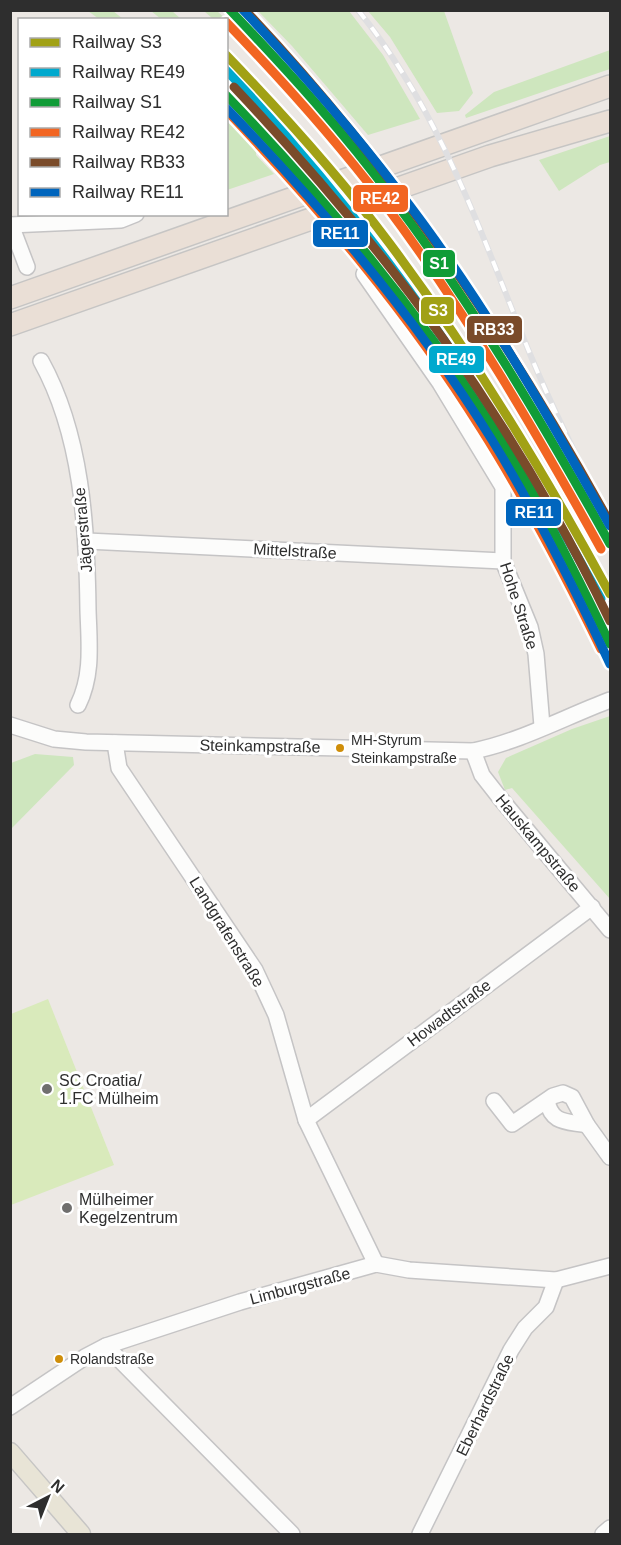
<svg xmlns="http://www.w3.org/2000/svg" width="621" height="1545" font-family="Helvetica,sans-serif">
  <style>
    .green { fill: #cee6be }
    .pitch { fill: #d9eabb }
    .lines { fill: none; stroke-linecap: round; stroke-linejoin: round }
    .minor-casing { stroke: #c5c4c5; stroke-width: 18 }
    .major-casing { stroke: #c6c5c4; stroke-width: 21 }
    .highway-casing { stroke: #c6c5c4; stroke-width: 24 }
    .minor { stroke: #fcfcfb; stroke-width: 15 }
    .major { stroke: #e8e4d6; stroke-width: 18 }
    .highway { stroke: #eadfd6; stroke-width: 21 }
    .rail-casing { stroke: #dfdfe1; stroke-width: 6 }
    .rail { stroke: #fff; stroke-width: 4; stroke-dasharray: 11; stroke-linecap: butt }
    .rail-1-casing { stroke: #fff; stroke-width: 14 }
    .rail-2-casing { stroke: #fff; stroke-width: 14 }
    .rail-3-casing { stroke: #fff; stroke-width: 14 }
    .rail-4-casing { stroke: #fff; stroke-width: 14 }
    .rail-5-casing { stroke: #fff; stroke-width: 14 }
    .rail-6-casing { stroke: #fff; stroke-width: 14 }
    .rail-1 { stroke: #a1a115; stroke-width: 9 }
    .rail-2 { stroke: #00a9ce; stroke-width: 9 }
    .rail-3 { stroke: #109c37; stroke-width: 9 }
    .rail-4 { stroke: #f26522; stroke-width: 9 }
    .rail-5 { stroke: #7a4b2a; stroke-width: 9 }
    .rail-6 { stroke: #0065bd; stroke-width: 9 }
    .bus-dot { fill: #cf8e09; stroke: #fff; stroke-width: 2 }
    .poi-dot { fill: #706f6e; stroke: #fff; stroke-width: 2 }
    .labels { text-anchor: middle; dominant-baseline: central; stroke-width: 6; stroke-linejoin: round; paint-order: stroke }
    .bus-label { font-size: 14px; fill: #2e2e2e; stroke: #fff; text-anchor: start }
    .street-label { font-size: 16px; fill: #2e2e2e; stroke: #fff }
    .poi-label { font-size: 16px; fill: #2e2e2e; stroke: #fff; text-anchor: start }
    .line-badge { stroke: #fff; stroke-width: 2 }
    .badge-label { font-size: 16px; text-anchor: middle; font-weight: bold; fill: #fff }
  </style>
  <rect width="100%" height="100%" fill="#ece8e4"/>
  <g class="green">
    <path d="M88,11h25l10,8h-24z"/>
    <path d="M151,11h21l9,8h-20z"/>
    <path d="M204,11h13l27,25 100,109 -8,2 -109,-115 -1,-12 -13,-1z"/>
    <path d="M258,11h91l34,44 37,64 -52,16 -76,-89z"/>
    <path d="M368,11h76l29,82 -14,18 -22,2 -47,-76z"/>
    <path d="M610,50v19l-144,49 -1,-3 29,-23z"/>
    <path d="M227,61l19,18 69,80 -9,5 -79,-83z"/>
    <path d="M227,116l29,29v10l18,19 -47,16z"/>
    <path d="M610,136v26l-10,3 -41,26 -20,-31z"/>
    <path d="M610,716v183l-98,-111 -7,2 -7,-18 8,-14 66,-29z"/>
    <path d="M35,754l38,3 1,8 -63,64v-66z"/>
  </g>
  <path class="pitch" d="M48,999l66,166 -103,40v-191z"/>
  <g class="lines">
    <g class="minor-casing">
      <g id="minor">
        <path d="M10,225l111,-5 15,-6"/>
        <path d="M11,225l16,42"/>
        <path d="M364,274l76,109 63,104v74l27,66 6,27 6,72"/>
        <path d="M41,361c41,74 46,166 47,249 1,33 5,65 -10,95"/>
        <path d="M87,541l416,20"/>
        <path d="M10,725l44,14 32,3 387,9c46,-9 92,-34 137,-51"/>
        <path d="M115,743l4,25 136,202 21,45 30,105 70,144"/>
        <path d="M473,751l9,24 18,23 110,132"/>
        <path d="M494,1101l18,23 41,-28 10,-3 9,4 15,28 23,32"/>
        <path d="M547,1101c5,23 19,20 40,24"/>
        <path d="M306,1120l286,-213"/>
        <path d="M106,1346l186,188"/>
        <path d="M10,1407l75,-50 21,-11 134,-44 136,-38 33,6 147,10 54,-14"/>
        <path d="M420,1534l91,-184 14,-22 21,-21 10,-27"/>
        <path d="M603,1534l7,-6"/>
      </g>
    </g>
    <g class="major-casing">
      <path id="major" d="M10,1452l71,82"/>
    </g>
    <g class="highway-casing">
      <g id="highway">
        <path d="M10,298l600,-212"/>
        <path d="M10,325l480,-169 120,-35"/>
      </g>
    </g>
    <use href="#minor" class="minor"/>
    <use href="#major" class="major"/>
    <use href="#highway" class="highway"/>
    <g class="rail-casing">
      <path id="rail" d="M358,10c85,106 122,222 172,344 24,58 52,113 80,168"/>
    </g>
    <use href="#rail" class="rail"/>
    <g class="rail-1-casing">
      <path id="rail-1" d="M226,55c58,60 114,122 164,189 83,111 154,228 220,350"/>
    </g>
    <g class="rail-2-casing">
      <path id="rail-2" d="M226,70c154,162 269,334 375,529"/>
    </g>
    <g class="rail-3-casing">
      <g id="rail-3">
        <path d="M230,10c58,61 114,122 163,189 82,109 151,226 217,345"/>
        <path d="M226,95c97,101 186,208 262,325 47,72 85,147 122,224"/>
      </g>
    </g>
    <g class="rail-4-casing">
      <g id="rail-4">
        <path d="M226,22c56,58 109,117 158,181 82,109 151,227 217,346"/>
        <path d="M226,110c94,99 183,203 255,319 45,71 83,144 120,220"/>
      </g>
    </g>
    <g class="rail-5-casing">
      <g id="rail-5">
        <path d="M245,10c150,159 260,323 365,513"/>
        <path d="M234,87c155,164 278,330 376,534"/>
      </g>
    </g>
    <g class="rail-6-casing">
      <g id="rail-6">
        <path d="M243,10c55,58 106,116 154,179 82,105 148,221 213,337"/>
        <path d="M226,108c99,102 191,211 266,332 44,72 82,147 118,224"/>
      </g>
    </g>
    <use href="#rail-1" class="rail-1"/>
    <use href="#rail-2" class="rail-2"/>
    <use href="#rail-3" class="rail-3"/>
    <use href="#rail-4" class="rail-4"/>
    <use href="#rail-5" class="rail-5"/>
    <use href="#rail-6" class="rail-6"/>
  </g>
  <g class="bus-dot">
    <circle cx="340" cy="748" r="5"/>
    <circle cx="59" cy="1359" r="5"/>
  </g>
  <g class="poi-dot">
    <circle cx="47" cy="1089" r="6"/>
    <circle cx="67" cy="1208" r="6"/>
  </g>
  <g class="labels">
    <g class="bus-label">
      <text x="351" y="740">MH-Styrum<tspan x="351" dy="18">Steinkampstraße</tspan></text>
      <text x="70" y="1359">Rolandstraße</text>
    </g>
    <g class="street-label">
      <text transform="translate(83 530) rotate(-95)">Jägerstraße</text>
      <text transform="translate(295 551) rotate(3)">Mittelstraße</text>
      <text transform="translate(519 606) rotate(72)">Hohe Straße</text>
      <text transform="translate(260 746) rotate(1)">Steinkampstraße</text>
      <text transform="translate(538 843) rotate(50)">Hauskampstraße</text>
      <text transform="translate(227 932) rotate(58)">Landgrafenstraße</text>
      <text transform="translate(449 1013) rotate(-37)">Howadtstraße</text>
      <text transform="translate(300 1286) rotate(-15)">Limburgstraße</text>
      <text transform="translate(485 1405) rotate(-64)">Eberhardstraße</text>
    </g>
    <g class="poi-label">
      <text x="59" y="1080">SC Croatia/<tspan x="59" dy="18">1.FC Mülheim</tspan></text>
      <text x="79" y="1199">Mülheimer<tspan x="79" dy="18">Kegelzentrum</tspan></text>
    </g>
  </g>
  <g class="line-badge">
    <rect x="352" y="184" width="57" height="29" rx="6" fill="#f26522"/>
    <rect x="312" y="219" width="57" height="29" rx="6" fill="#0065bd"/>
    <rect x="422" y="249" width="34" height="29" rx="6" fill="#109c37"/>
    <rect x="420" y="296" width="35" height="29" rx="6" fill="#a1a115"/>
    <rect x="466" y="315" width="57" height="29" rx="6" fill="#7a4b2a"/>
    <rect x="428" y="345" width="57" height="29" rx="6" fill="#00a9ce"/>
    <rect x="505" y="498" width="57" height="29" rx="6" fill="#0065bd"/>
  </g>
  <g class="badge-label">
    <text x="380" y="204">RE42</text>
    <text x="340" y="239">RE11</text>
    <text x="439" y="269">S1</text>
    <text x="438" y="316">S3</text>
    <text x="494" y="335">RB33</text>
    <text x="456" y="365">RE49</text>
    <text x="534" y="518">RE11</text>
  </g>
  <rect width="621" height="1545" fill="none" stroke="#2e2e2e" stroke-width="24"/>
  <rect x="18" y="18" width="210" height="198" fill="#ffffff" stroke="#ababab" stroke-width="1.5"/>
  <rect x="30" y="38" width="30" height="9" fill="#a1a115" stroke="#ababab" stroke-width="1.5"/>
  <text x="72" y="48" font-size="18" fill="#2e2e2e">Railway S3</text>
  <rect x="30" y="68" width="30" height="9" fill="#00a9ce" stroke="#ababab" stroke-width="1.5"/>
  <text x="72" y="78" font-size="18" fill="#2e2e2e">Railway RE49</text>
  <rect x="30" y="98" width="30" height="9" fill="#109c37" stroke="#ababab" stroke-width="1.5"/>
  <text x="72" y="108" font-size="18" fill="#2e2e2e">Railway S1</text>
  <rect x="30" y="128" width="30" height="9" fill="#f26522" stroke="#ababab" stroke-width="1.5"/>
  <text x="72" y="138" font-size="18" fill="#2e2e2e">Railway RE42</text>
  <rect x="30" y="158" width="30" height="9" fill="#7a4b2a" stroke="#ababab" stroke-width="1.5"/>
  <text x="72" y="168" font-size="18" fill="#2e2e2e">Railway RB33</text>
  <rect x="30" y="188" width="30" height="9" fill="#0065bd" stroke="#ababab" stroke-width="1.5"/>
  <text x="72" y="198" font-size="18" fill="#2e2e2e">Railway RE11</text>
  <g transform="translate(48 1497) rotate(42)" stroke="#ffffff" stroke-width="4.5" paint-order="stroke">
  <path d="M0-4.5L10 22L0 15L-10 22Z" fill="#2e2e2e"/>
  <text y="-9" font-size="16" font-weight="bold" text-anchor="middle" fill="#2e2e2e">N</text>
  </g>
</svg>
